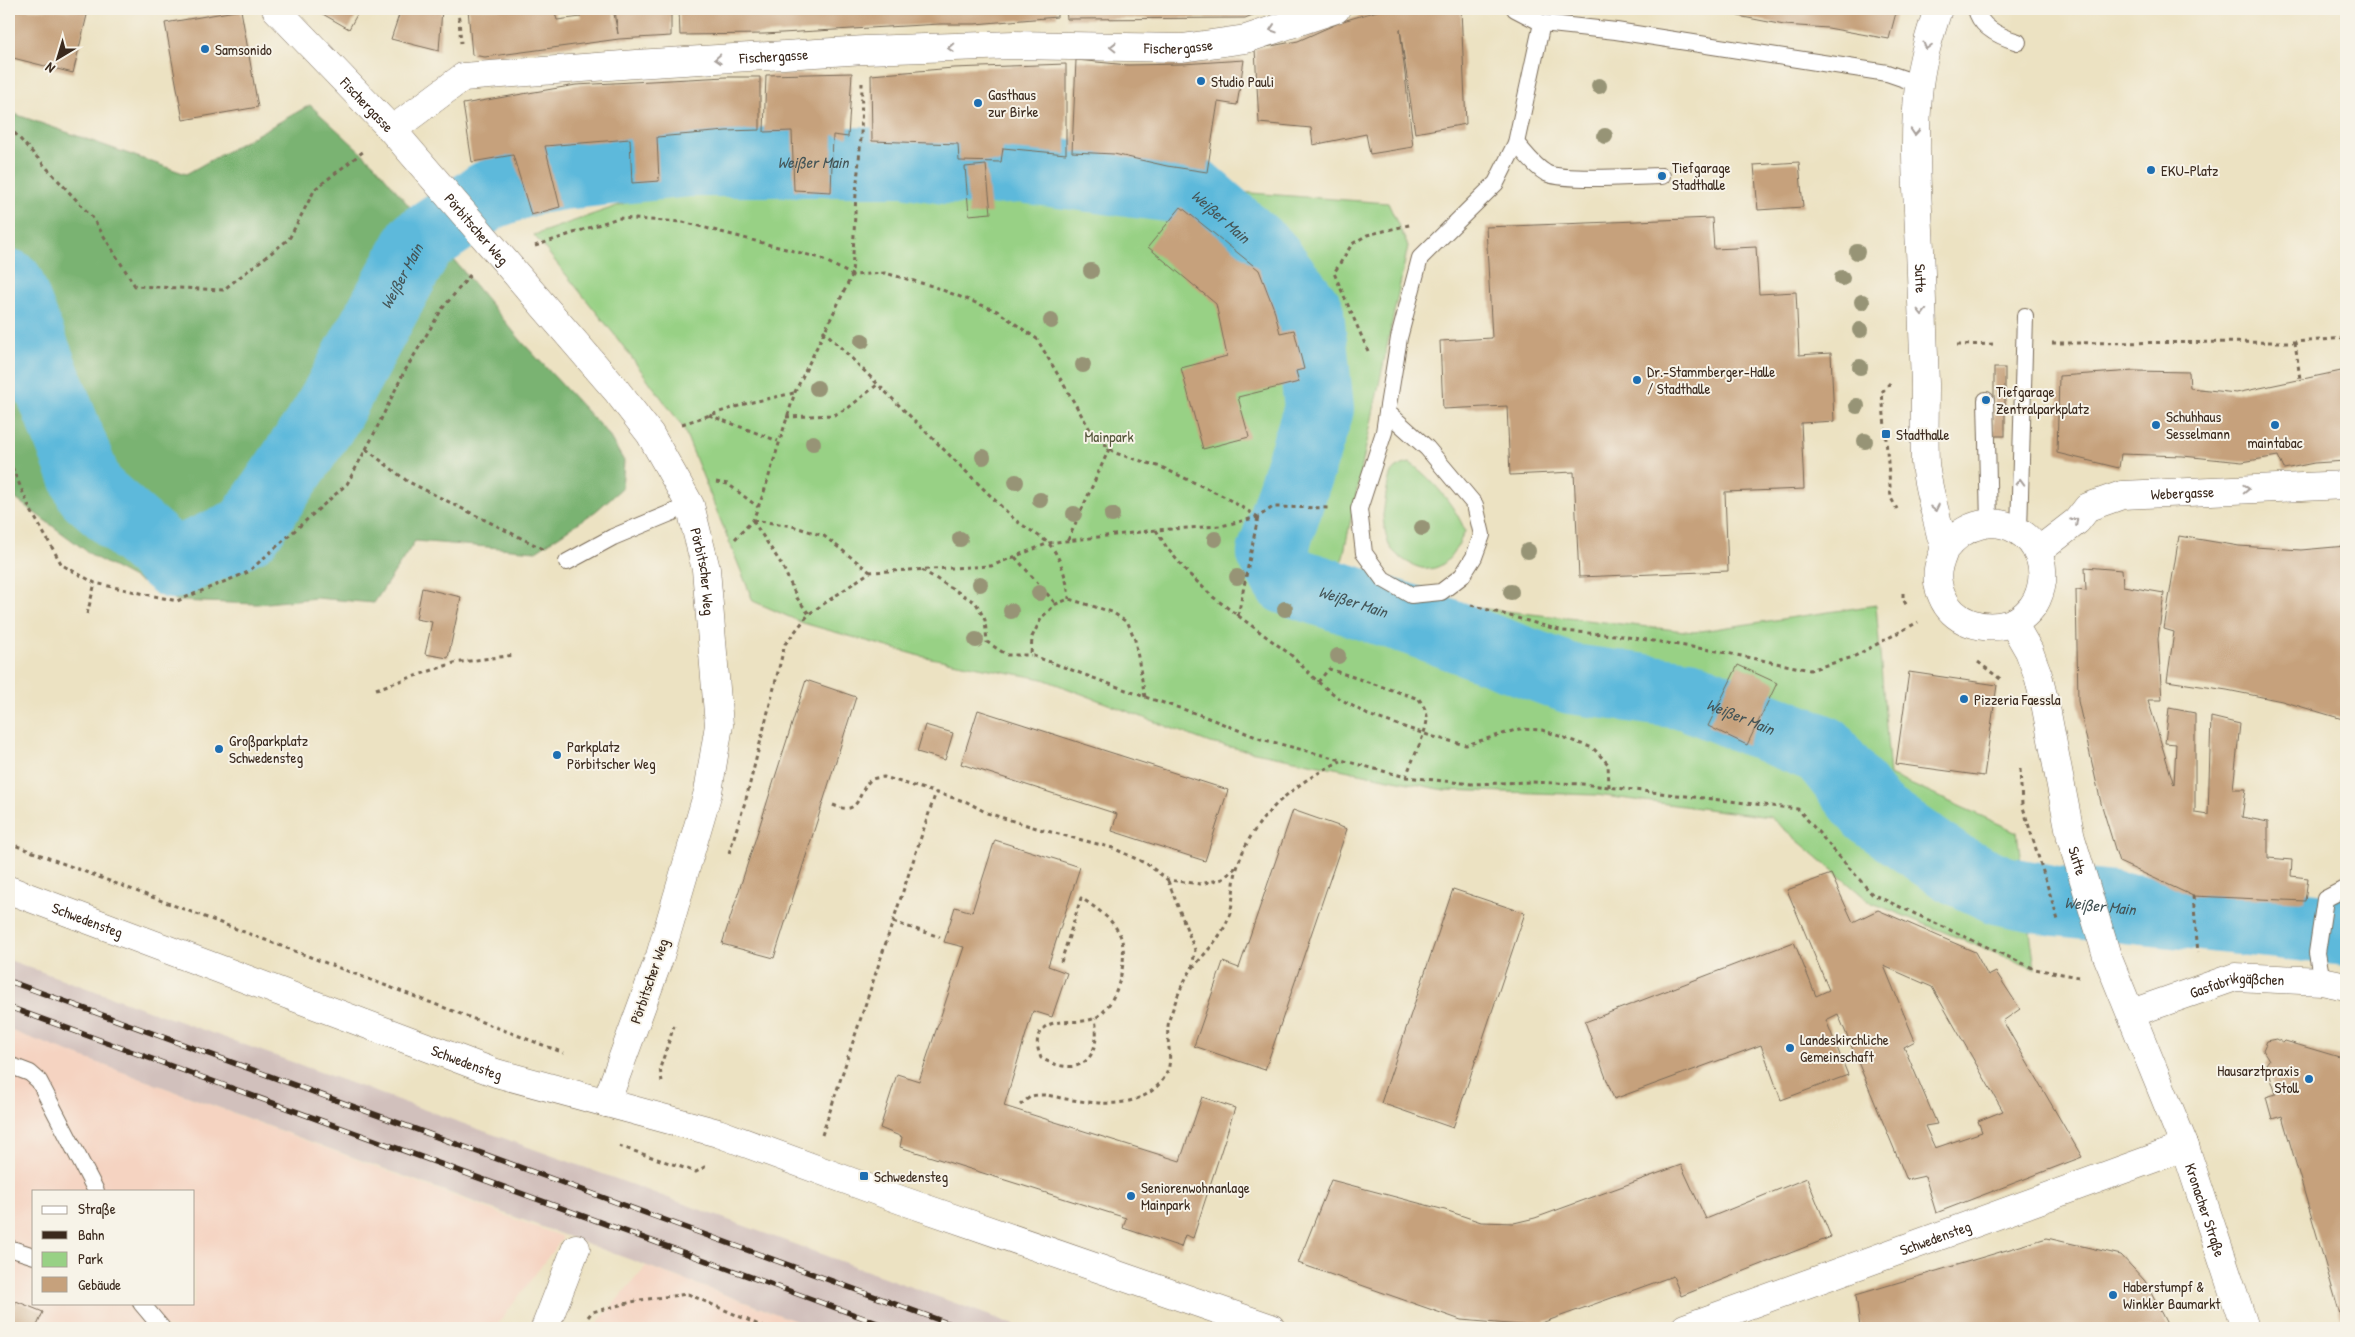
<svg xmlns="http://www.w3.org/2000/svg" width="2355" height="1337" font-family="'Patrick Hand',sans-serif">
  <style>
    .built { fill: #f5d3c1; fill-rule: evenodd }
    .industrial { fill: #d1c0bc }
    .green { fill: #98d185; stroke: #6a7e52 }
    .forest { fill: #7ab372; stroke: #5a6e48 }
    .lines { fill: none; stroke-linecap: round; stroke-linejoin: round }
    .river { stroke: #5db9db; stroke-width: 70 }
    .building { fill: #c6a17c; fill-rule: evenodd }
    .service-casing { stroke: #796a57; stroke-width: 18 }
    .minor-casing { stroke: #796a57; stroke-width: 29 }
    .tertiary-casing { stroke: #796a57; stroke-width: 29 }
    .path { stroke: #796a57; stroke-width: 3; stroke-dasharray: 4 4; stroke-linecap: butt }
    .service { stroke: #fff; stroke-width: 16 }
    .minor { stroke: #fff; stroke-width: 28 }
    .tertiary { stroke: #fff; stroke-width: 28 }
    .rail-casing { stroke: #3b2a1e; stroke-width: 5.5 }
    .rail { stroke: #f7f3e8; stroke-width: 4; stroke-dasharray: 11; stroke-linecap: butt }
    .tree { fill: #979476 }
    .oneway { stroke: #a79f9a }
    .poi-dot { fill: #1f6fb2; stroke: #f7f3e8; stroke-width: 2 }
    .labels { text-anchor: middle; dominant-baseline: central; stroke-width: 4; stroke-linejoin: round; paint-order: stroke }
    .street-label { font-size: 15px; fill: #3b2a1e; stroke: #f7f3e8 }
    .poi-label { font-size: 15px; fill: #3b2a1e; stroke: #f7f3e8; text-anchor: start }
    .park-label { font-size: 15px; fill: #525438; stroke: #f7f3e8 }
    .water-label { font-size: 16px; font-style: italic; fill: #455557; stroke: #f7f3e8 }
  </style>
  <rect width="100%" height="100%" fill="#f7f3e8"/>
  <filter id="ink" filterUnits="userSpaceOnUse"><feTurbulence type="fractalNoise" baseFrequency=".02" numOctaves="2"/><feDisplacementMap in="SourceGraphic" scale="10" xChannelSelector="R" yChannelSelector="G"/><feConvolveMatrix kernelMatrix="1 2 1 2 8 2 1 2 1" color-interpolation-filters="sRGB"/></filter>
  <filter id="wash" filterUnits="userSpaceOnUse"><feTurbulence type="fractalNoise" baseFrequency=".0096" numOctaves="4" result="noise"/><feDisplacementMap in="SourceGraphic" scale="20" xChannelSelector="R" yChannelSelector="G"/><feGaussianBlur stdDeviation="1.12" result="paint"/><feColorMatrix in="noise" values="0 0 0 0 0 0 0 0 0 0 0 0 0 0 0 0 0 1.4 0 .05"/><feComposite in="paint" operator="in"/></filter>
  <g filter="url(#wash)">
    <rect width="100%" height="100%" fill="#ece2c2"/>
    <g class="built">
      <path d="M9,1030l106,39 448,168 -68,91h-486zM34,1191h160v112h-160z"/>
      <path d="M646,1266l169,62h-222z"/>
    </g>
    <path class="industrial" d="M9,960l580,209 434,159h-208l-806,-298z"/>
    <g class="green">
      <path d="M1017,176l371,27 20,43 -70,335 121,25 235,26 182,-27 14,170 127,57 18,137 -165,-67 -100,-85 -174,-22 -152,-5 -234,-47 -167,-64 -123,-23 -117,-33 -50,-22 -70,-174 -69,-93 -80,-99 140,-49 153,-8z"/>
      <path d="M1410,463c21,14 46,44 55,68 -12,26 -25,49 -56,32 -7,-4 -16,-10 -20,-18 -3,-7 -6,-23 -6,-30 1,-6 5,-38 8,-42 5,-7 11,-8 19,-10z"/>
    </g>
    <path class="forest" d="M310,105l65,60 148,178 85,91 16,27 -2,27 -26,23 -60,40 -121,-10 -41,62 -58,-5 -59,6 -80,-3 -81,-43 -87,-64v-382l177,62z"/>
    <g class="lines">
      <path class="river" id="s1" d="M9,284l81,207 84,73 74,-34 77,-113 95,-175 69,-47 42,-15 31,-5 128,-13h214l41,7 43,1 33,-2 170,22 73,64 45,58 10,97 -47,144 15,27 127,41 157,58 117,16 135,55 49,62 81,56 47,22 56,11 290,30"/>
    </g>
    <g id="blocks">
      <g class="building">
        <path d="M9,9l79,2 -15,62 -64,-16z"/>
        <path d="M314,9h46l-11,20z"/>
        <path d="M401,9h41l-3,42 -48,-12z"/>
        <path d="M468,9h86l3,11 24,-3 -3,-8h35l5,25 -3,-25h56v27l-52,3 -134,18 -13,-2z"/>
        <path d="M679,9h378v8l-82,7h-35l-176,10 -84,1z"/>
        <path d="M1066,9h202l-23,9 -178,1z"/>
        <path d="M1384,9h77l5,115 -51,9 -15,-104 13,118 -43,7 -4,-20 -53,11 -2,-17 -52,-5 -4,-74 43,-8 45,-20z"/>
        <path d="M1740,9h157l-8,30 -61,-11 -44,-3 -46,-9z"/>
        <path d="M241,10l17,97 -75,13 -18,-97z"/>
        <path d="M1076,60l52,5 54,-1 62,-4 -7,45 -19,-3 -11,70 -40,-6 -53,-12 -42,-2z"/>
        <path d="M1066,64v90l-63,-6 -2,14 -42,-1 -1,-17 -86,-3 -1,-66 82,-7z"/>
        <path d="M852,73l-4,64 -15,-2 -2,57 -37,-2 -2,-59 -28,1 2,-57z"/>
        <path d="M726,77h34v53l-34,1 -69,6 2,44 -27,2 -2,-44 -85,7 15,61 -29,8 -18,-60 -41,7 -9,-58 113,-19z"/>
        <path d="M1799,162l4,45 -45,3 -4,-45z"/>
        <path d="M986,165l5,48 -22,2 -4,-48z"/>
        <path d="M1181,207l78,63 15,39 6,24 14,-3 10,39 -8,2 3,11 -61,15 11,40 -46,12 -22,-81 46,-12 -11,-52 -68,-57z"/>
        <path d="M1712,218l2,31 42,-2 3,47 37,-2 3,63 32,-2 3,68 -33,2 3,66 -79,3 3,79 -149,6 -5,-105 -64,3 -3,-69 -64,3 -3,-68 52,-3 -6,-111z"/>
        <rect x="1994" y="368" width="11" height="68"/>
        <path d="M2346,370v91l-32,2 -30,6 -6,-13 -36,6 -59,-6 -62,-2 -2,14 -62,-15 2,-77 75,-5 55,1 1,16 46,5z"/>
        <path d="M2179,536l60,10 62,4 45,-4v174l-64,-19 -55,-11 -60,-9 7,-49 -10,-3z"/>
        <path d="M2085,567l37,3 1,16 41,7 -6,46 4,61h-14l26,85 2,-41 -11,-1 4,-35 26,5v100l13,2 3,-98 29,7 -7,65h13l-4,28 26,5v36l24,2 -1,16 17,2 -3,23 -112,-5 -74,-34 -18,-59 -23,-102 -2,-111 10,1z"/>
        <path d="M422,588l39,9 -13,61 -23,-4 7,-32 -16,-3z"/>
        <path d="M1738,665l39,18 -30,62 -39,-19z"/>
        <path d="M1909,672l88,13 -13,91 -88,-12z"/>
        <path d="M806,680l50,17 -82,261 -52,-14z"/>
        <path d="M978,710l250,80 -23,71 -93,-30 5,-17 -156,-50z"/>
        <path d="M925,725l28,8 -8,27 -28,-8z"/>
        <path d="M1293,810l54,19 -82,241 -71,-24 29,-84 16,6z"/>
        <path d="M995,840l85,27 -32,99 19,7 -15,44 -19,-6 -29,95 176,55 22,-64 33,11 -42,130 -8,-3 -4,12 -58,-19 3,-10 -226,-71 2,-10 -22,-9 17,-54 22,7 45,-134 -20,-5 11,-35 17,5z"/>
        <path d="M1831,874l22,48 25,-12 97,42 13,24 8,-4 24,37 -17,12 79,136 -146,56 -11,-37 -18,4 -69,-166 -12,6 22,55 -67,25 -20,-55 -147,54 -29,-77 209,-80 22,54 13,-6 -42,-100zM1884,966l48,21 71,124 -25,10 4,11 -47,16 -10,-22 12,-2 -33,-77 11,-6z"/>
        <path d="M1453,889l72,24 -72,215 -72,-25z"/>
        <path d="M2277,1039l6,4 2,-2 61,18v269h-2l-62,-212 -10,3 -6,-22 10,-3 -10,-30 3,-4 -6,-10 4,-9z"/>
        <path d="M1681,1165l25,54 101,-41 24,59 -150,59 -8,-20 -140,50 -72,-6 -163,-57 33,-83 114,30 36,12 33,1 21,-5z"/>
        <path d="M2047,1238l74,17 24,26 24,47h-309l-4,-33z"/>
        <path d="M16,1301l27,11 -7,16h-27v-20l4,2z"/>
      </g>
    </g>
  </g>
  <g filter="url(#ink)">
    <use href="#blocks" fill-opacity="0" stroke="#796a57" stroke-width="1"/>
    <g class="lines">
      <g class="service-casing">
        <g id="service">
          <path d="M1515,9l27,14 74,8 271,42 32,11"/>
          <path d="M1976,9c4,19 25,28 42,33"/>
          <path d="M1516,143c9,10 18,23 30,30 17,9 93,3 116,3"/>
          <path d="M1986,400l3,123"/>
          <path d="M1387,412l40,36 48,57 7,30 -8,22 -12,19 -21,16 -30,3 -28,-16 -19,-26 -5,-44 25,-77 3,-20 12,-74 21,-80 76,-75 20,-40 26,-120"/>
          <path d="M2019,531l6,-215"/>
          <path d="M567,562l46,-25 77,-32"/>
          <path d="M2322,981l-5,-28 8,-54 21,-11"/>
          <path d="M9,1065l21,8 9,8 57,110"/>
          <path d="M9,1248l25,8"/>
          <path d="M141,1303l21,25"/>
        </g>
      </g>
      <g class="minor-casing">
        <g id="minor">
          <path id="s2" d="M276,9l116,121 224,260 34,44 40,71 16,64 13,156 -11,67 -48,164 -54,147"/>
          <path id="s3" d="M392,130l71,-53 173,-13 229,-14 149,-5 168,3 64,-9 90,-30"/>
          <path id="s4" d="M2132,1013l103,-36 87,4 24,5"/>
          <path d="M545,1328l31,-80"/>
        </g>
      </g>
      <g class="tertiary-casing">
        <g id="tertiary">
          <path id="s5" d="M1938,9c-8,25 -16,50 -19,76 -7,63 0,126 2,189 1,37 3,73 4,110 0,26 -1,53 0,79 2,23 10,47 15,69 1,5 4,12 4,17 0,4 -3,9 -4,13 -4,10 -3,23 2,34 11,27 41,35 66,28 12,-3 24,-14 29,-25 26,-59 -48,-108 -93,-49"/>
          <path id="s6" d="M2037,552l40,-31 11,-14 34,-12 224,-10"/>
          <path id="s7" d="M2013,623l16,28 9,24 8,33 25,130 36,118 78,191 60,181"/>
          <path id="s8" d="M9,890l487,183 222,60 183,67 370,128"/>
          <path id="s9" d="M1685,1328l500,-181"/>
        </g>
      </g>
      <g class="path">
        <path d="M458,9l3,34"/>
        <path d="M9,127l83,90 43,69 88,4 66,-51 26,-50 49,-38"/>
        <path d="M535,246l83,-28 65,4 137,36 32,17 33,-2 47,13 65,25 40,28 55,94 23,20 46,14 62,29 35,21"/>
        <path d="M823,330l192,190c10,7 22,14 32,22 13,11 21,41 22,57"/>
        <path d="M2295,342l5,37"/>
        <path d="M2052,343l243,-1 51,-4"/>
        <path d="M1957,345l39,-1"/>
        <path d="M1368,351l-34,-78 18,-29 15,-9 46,-11"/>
        <path d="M1890,383l-8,9 9,106 6,11"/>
        <path d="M709,415l69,26"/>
        <path d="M786,417l48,-2 14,-7 30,-24"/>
        <path d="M682,424l66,-21 46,-10"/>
        <path d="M366,449l41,32 136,68"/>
        <path d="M9,460l21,49 32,56 33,18 82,18 71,-29 99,-88 24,-44 32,-66 39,-65 29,-35"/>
        <path d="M716,482l12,2 30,23"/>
        <path d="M753,520l39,6 32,10 46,36"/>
        <path d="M753,521l29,44 15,33 12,16"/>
        <path d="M1156,530l11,18 21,25 25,24 78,58 27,27 21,16 29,17 66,22 32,8 53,-16 23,1 51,18 15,16 1,23"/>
        <path d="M735,539l18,-19 11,-28 31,-100 57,-117 4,-82 5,-55 1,-55"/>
        <path d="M1068,540l41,-91"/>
        <path d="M1015,557l41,47"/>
        <path d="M922,570l54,33 9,17 2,22 20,13h24"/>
        <path d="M1903,593v6l4,7"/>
        <path d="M1471,605l92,26 52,4 102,16 93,19 43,-13 65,-35"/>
        <path d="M87,614l8,-31"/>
        <path d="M1238,616l20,-99"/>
        <path d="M1978,662l25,19"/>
        <path d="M1318,682l11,-13 90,30c3,5 8,12 8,18 1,14 -16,44 -21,60"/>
        <path d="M376,689l78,-26 60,-8"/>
        <path d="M1145,697l-10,-57 -7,-17 -16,-11 -43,-13 -13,5 -14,13 -10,20 -1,18 114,42 53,17 63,25 145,38 66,7 58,-2 52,2 216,25 74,85 163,75 44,8"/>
        <path d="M2020,769l2,35 36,116"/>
        <path d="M833,805c30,13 23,-15 39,-26 3,-1 9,-2 12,-2l83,25 20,11 56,17 70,18 34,16 21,16 32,4 23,-5 13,-12"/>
        <path d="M9,843l555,210"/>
        <path d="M729,853l17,-54 39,-155 24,-30 61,-42 121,-6 58,-23 107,-13 65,-4 37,-9 15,-10 58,1"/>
        <path d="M1168,881l27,69 -3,19"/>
        <path d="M2193,896l5,57"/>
        <path d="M893,922l47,15"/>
        <path d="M1061,962l20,-64c14,9 32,21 39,37 10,22 -3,72 -25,83 -16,8 -43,-3 -55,14 -5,9 -2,18 1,26 38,21 61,2 54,-40"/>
        <path d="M662,1082l-2,-14 14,-42"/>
        <path d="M1020,1105c4,-3 8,-7 12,-9 12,-3 23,1 34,3 32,5 72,11 95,-17 18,-21 1,-41 9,-65 6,-17 11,-33 22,-48 11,-14 26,-28 34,-45 10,-22 5,-39 12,-59 15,-49 58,-83 103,-104"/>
        <path d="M822,1135l114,-343"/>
        <path d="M619,1146l77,26 12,-7"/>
        <path d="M588,1317l4,-5 48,-12 48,-6 78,34"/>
      </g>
      <use href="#service" class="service"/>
      <use href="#minor" class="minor"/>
      <use href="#tertiary" class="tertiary"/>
      <g class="rail-casing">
        <g id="rail">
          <path d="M9,981l952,347"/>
          <path d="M9,1007l882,321"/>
        </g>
      </g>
      <use href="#rail" class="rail"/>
    </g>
    <g class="tree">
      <circle cx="1599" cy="86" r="8"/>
      <circle cx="1605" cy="136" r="8"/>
      <circle cx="1857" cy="252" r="8"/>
      <circle cx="1091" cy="271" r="8"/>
      <circle cx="1842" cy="278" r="8"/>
      <circle cx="1862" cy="302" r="8"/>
      <circle cx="1051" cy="321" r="8"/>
      <circle cx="1860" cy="330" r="8"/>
      <circle cx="862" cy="341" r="8"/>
      <circle cx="1083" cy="365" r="8"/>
      <circle cx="1860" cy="367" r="8"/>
      <circle cx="817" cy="388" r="8"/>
      <circle cx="1857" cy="406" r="8"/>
      <circle cx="1865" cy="441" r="8"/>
      <circle cx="813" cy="443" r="8"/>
      <circle cx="983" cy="457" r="8"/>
      <circle cx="1016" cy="482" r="8"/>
      <circle cx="1040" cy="500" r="8"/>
      <circle cx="1074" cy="514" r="8"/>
      <circle cx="1112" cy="515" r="8"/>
      <circle cx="1422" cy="528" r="8"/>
      <circle cx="960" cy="539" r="8"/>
      <circle cx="1215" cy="539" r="8"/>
      <circle cx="1528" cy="551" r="8"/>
      <circle cx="1237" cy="577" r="8"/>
      <circle cx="980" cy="584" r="8"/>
      <circle cx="1511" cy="592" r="8"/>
      <circle cx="1039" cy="593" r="8"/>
      <circle cx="1285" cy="609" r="8"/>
      <circle cx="1011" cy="611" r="8"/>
      <circle cx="976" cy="640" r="8"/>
      <circle cx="1338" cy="656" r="8"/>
    </g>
    <defs><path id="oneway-chevron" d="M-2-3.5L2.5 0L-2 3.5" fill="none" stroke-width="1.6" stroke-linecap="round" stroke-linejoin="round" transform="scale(1.25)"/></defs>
    <g class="oneway">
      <use href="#oneway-chevron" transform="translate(1273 29) rotate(162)"/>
      <use href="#oneway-chevron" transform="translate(1927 46) rotate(105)"/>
      <use href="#oneway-chevron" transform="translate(1113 47) rotate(-179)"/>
      <use href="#oneway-chevron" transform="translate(951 48) rotate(178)"/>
      <use href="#oneway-chevron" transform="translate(718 59) rotate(177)"/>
      <use href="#oneway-chevron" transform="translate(1915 132) rotate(94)"/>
      <use href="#oneway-chevron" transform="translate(1922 312) rotate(88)"/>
      <use href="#oneway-chevron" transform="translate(2020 482) rotate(-88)"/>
      <use href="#oneway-chevron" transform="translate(2246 489) rotate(-2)"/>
      <use href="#oneway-chevron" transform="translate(1935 508) rotate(78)"/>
      <use href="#oneway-chevron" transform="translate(2075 521) rotate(-43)"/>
    </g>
  </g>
  <g class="poi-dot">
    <circle cx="205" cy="49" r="5"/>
    <circle cx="1201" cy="81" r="5"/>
    <circle cx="978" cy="103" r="5"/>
    <circle cx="2151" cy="170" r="5"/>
    <circle cx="1662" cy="176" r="5"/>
    <circle cx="1637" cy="380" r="5"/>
    <circle cx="1986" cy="400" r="5"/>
    <circle cx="2156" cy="425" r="5"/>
    <circle cx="2275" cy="425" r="5"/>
    <rect x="1881" y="429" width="10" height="10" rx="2.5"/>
    <circle cx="1964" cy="699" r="5"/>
    <circle cx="219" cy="749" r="5"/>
    <circle cx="557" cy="755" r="5"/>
    <circle cx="1790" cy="1048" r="5"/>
    <circle cx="2309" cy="1079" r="5"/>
    <rect x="859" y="1171" width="10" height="10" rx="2.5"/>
    <circle cx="1131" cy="1196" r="5"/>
    <circle cx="2113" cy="1295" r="5"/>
  </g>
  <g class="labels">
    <g class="street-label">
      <text stroke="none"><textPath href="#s3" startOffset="805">Fischergasse</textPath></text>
      <text stroke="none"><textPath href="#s3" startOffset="400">Fischergasse</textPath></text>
      <text stroke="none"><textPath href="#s2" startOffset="132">Fischergasse</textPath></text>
      <text stroke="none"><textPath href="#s2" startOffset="298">Pörbitscher Weg</textPath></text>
      <text stroke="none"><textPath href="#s5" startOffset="272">Sutte</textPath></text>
      <text stroke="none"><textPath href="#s6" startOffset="165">Webergasse</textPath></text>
      <text stroke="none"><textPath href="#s2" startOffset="716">Pörbitscher Weg</textPath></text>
      <text stroke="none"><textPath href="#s7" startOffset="248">Sutte</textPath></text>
      <text stroke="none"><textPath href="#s8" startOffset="84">Schwedensteg</textPath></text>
      <text transform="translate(649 981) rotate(-71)">Pörbitscher Weg</text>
      <text stroke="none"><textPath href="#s4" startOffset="110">Gasfabrikgäßchen</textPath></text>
      <text stroke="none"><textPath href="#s8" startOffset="489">Schwedensteg</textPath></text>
      <text stroke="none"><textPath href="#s7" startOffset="620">Kronacher Straße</textPath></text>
      <text stroke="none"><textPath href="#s9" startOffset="266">Schwedensteg</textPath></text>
    </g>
    <g class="poi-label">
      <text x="215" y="49">Samsonido</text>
      <text x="1211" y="81">Studio Pauli</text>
      <text x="988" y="94">Gasthaus<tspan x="988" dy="17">zur Birke</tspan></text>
      <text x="1672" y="167">Tiefgarage<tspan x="1672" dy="17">Stadthalle</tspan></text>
      <text x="2161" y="170">EKU-Platz</text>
      <text x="1647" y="371">Dr.-Stammberger-Halle<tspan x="1647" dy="17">/ Stadthalle</tspan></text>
      <text x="1996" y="391">Tiefgarage<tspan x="1996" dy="17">Zentralparkplatz</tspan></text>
      <text x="2166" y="416">Schuhhaus<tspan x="2166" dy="17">Sesselmann</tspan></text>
      <text x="1896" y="434">Stadthalle</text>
      <text x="2275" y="442" text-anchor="middle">maintabac</text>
      <text x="1974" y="699">Pizzeria Faessla</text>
      <text x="229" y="740">Großparkplatz<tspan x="229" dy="17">Schwedensteg</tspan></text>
      <text x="567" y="746">Parkplatz<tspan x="567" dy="17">Pörbitscher Weg</tspan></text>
      <text x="1800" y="1039">Landeskirchliche<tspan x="1800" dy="17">Gemeinschaft</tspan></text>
      <text x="2299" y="1070" text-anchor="end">Hausarztpraxis<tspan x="2299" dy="17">Stoll</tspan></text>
      <text x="874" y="1176">Schwedensteg</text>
      <text x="1141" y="1187">Seniorenwohnanlage<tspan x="1141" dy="17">Mainpark</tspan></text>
      <text x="2123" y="1286">Haberstumpf &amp;<tspan x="2123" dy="17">Winkler Baumarkt</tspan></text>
    </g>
    <g class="park-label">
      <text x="1109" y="436">Mainpark</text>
    </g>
    <g class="water-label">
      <text stroke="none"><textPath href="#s1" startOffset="1162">Weißer Main</textPath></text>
      <text stroke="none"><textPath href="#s1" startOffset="1582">Weißer Main</textPath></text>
      <text stroke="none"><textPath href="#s1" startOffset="712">Weißer Main</textPath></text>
      <text stroke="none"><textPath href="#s1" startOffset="2062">Weißer Main</textPath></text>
      <text stroke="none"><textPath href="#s1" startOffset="2468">Weißer Main</textPath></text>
      <text stroke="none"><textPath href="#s1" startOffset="2888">Weißer Main</textPath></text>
    </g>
  </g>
  <rect width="2355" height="1337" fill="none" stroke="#f7f3e8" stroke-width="30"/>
  <rect x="32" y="1190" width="162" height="115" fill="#f7f3e8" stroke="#aca397"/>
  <rect x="42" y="1206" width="25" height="8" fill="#ffffff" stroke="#aca397"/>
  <text x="78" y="1214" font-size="15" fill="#3b2a1e">Straße</text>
  <rect x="42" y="1231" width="25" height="8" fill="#3b2a1e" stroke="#aca397"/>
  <text x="78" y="1240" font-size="15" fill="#3b2a1e">Bahn</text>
  <rect x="42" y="1252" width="25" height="15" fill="#98d185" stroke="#aca397"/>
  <text x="78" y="1264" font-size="15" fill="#3b2a1e">Park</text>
  <rect x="42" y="1277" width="25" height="15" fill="#c6a17c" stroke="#aca397"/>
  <text x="78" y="1290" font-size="15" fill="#3b2a1e">Gebäude</text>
  <g transform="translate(58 58) rotate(218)" stroke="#f7f3e8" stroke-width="4" paint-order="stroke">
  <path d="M0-4L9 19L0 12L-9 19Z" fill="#3b2a1e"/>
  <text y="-8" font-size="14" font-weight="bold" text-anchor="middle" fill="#3b2a1e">N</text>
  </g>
</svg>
